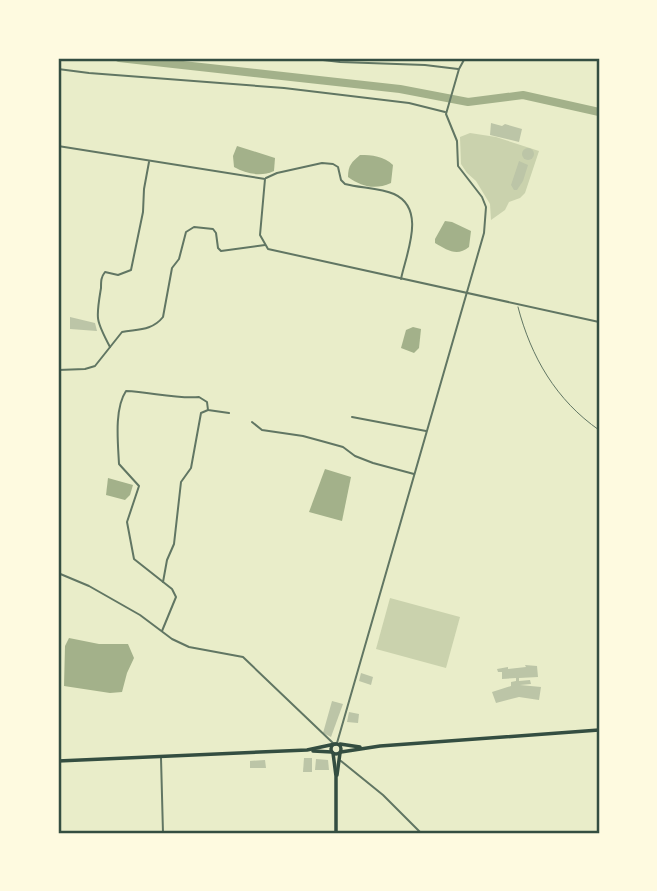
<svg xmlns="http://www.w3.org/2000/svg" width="657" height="891" font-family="'Varela Round',sans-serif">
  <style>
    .green { fill: #cad2ad }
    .water { fill: #a3b18a }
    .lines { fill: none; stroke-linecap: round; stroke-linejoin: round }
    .river { stroke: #a3b18a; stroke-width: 8 }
    .building { fill: #bcc5a7 }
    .service { stroke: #617663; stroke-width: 1 }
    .minor { stroke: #617663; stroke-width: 2 }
    .trunk { stroke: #344e41; stroke-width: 3.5 }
    .neatline { fill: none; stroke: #344e41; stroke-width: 2.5 }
  </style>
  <rect width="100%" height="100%" fill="#e9edc9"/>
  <g class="green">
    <path d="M470,133l26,4 43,14 -14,42 -5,5 -11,4 -4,8 -14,10 -1,-16 -14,-23 -9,-8 -6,-9 -1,-27z"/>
    <path d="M390,598l70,19 -14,51 -70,-19z"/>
  </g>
  <g class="water">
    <path d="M237,146l38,12 -1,13c-13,6 -27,3 -40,-4l-1,-11z"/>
    <path d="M360,155c12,0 24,1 33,10l-2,18c-16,7 -29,4 -43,-6 0,-12 4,-15 12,-22z"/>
    <path d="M445,221l7,1 19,9 -2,16c-12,10 -22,3 -34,-4v-4z"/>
    <path d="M413,327l8,2 -2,19 -5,5 -13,-5 5,-18z"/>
    <path d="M325,469l26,8 -9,44 -33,-9z"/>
    <path d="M108,478l25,7 -3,10 -5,5 -19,-5z"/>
    <path d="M69,638l30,6h29l6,14 -7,15 -5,19 -12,1 -46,-7 1,-40z"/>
  </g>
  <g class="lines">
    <path class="river" d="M119,58l281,31 68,13 55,-7 76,17"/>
  </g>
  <g class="building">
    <path d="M491,123l11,3 3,-2 17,5 -3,13 -29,-7z"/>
    <circle cx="528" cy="154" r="6"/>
    <path d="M519,161l9,4 -5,16 -6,9h-3l-3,-5z"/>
    <path d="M70,317l25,6 2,8 -27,-2z"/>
    <path d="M525,665l12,1 1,11 -19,1v3l11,-1 1,4 -11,1 21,2 -2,13 -20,-3 -23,6 -4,-11 19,-6v-4l5,-1v-3l-14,1v-7h-4l-1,-3 11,-2v2l18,-2z"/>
    <path d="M361,673l12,4 -2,8 -12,-4z"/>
    <path d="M332,701l11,3 -12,33 -8,-4z"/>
    <path d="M349,712l10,2 -1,9 -11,-1z"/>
    <path d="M304,758h8v14h-9z"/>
    <path d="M316,759l12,1 1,10h-14z"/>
    <path d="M265,760l1,8h-16v-7z"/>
  </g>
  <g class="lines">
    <path class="service" d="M518,307c13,50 38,93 81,123"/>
    <g class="minor">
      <path d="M306,58l34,4 85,3 33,4"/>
      <path d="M58,69l31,4 195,15 125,15 36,9"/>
      <path d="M58,146l207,33 -5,56 8,14 331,73"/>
      <path d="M266,178l11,-5 45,-10 11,1 5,3 3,13 4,4c15,4 35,4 49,10 33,15 12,60 7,85"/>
      <path d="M110,347c-15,-28 -14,-29 -9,-59 0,-7 0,-11 4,-16l13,3 13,-5 12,-58 1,-23 5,-27"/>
      <path d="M58,370l27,-1 10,-3 27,-34c15,-3 30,-1 41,-15l9,-49 7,-9 7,-27 8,-5 19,2 3,4 2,15 3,3 44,-6"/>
      <path d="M352,417l74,14"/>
      <path d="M252,422l10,8 41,6 22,6 18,5 12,9 18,7 41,11"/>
      <path d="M58,573l31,13 51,29 32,24 17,8 54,10 91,87"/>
      <path d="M163,582l4,-22 7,-16 7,-62 10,-14 10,-55 7,-3"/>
      <path d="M162,631l14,-34 -4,-8 -38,-30 -7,-37 12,-36 -20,-22c-1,-21 -5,-55 7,-73 25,1 49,8 73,6l8,5 1,8 21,3"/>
      <path d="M337,743l147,-510 2,-26 -4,-10 -24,-31 -1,-25 -11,-27 13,-45 6,-11"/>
      <path d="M161,758l2,75"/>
      <path d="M341,761l42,34 38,38"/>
    </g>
    <g class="trunk">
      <circle cx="336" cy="749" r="5"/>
      <path d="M340,744l20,3"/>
      <path d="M313,751l19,1"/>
      <path d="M341,752l39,-6 219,-16"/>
      <path d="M333,753l3,23v57"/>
      <path d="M58,761l249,-11 28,-6"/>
      <path d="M337,775l3,-22"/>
    </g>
  </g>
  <rect width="657" height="891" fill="none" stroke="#fefae0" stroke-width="119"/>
  <rect x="60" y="60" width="538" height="772" class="neatline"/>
</svg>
